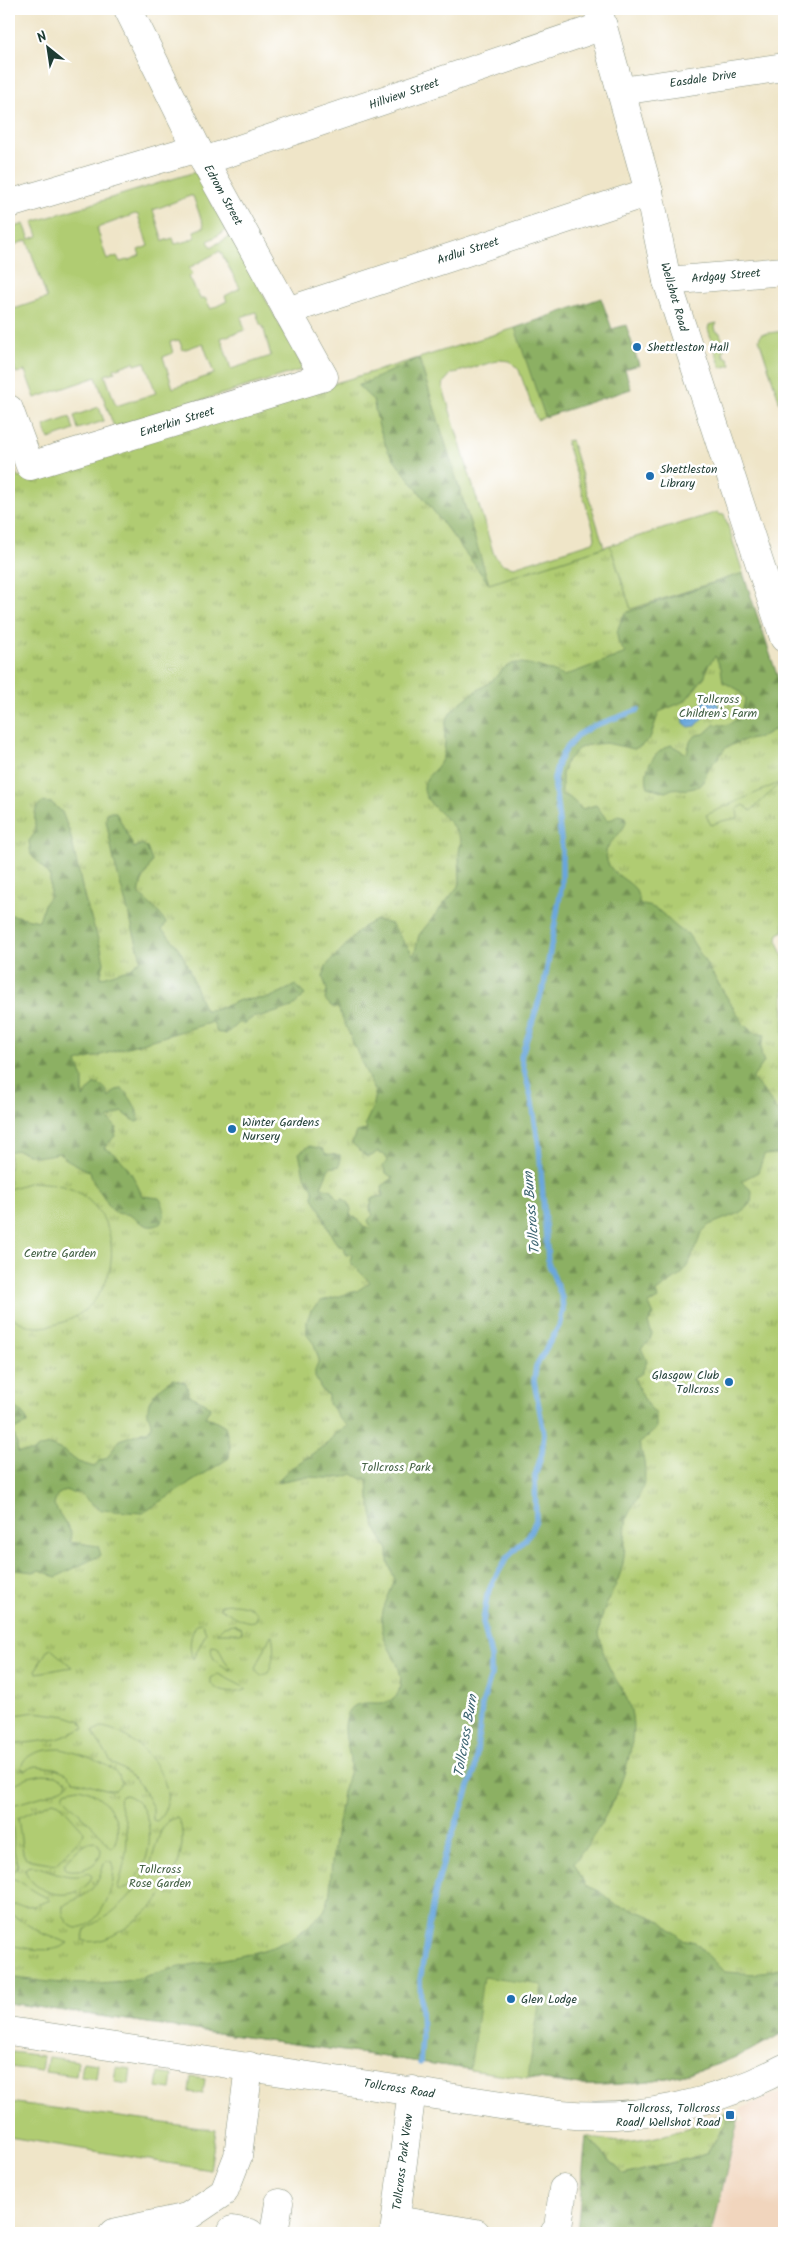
<svg xmlns="http://www.w3.org/2000/svg" width="793" height="2242" font-family="Kalam,sans-serif">
  <style>
    .built { fill: #f1d5bd }
    .grass { fill: url(#grass-tufts); stroke: #688453 }
    .forest { fill: url(#forest-firs); stroke: #56764c }
    .garden { fill: #b0cc72; stroke: #688453; fill-rule: evenodd }
    .water { fill: #6aa7dc; stroke: #447288 }
    .lines { fill: none; stroke-linecap: round; stroke-linejoin: round }
    .stream { stroke: #6aa7dc; stroke-width: 5.5 }
    .minor-casing { stroke: #87917e; stroke-width: 29 }
    .minor { stroke: #fff; stroke-width: 28 }
    .poi-dot { fill: #1f6fb2; stroke: #fff; stroke-width: 2 }
    .labels { text-anchor: middle; dominant-baseline: central; stroke-width: 5; stroke-linejoin: round; paint-order: stroke }
    .street-label { font-size: 12px; fill: #1f3d34; stroke: #fff }
    .poi-label { font-size: 12px; fill: #1f3d34; stroke: #fff; text-anchor: start }
    .park-label { font-size: 12px; fill: #436144; stroke: #fff }
    .water-label { font-size: 14px; font-style: italic; fill: #39626f; stroke: #fff }
  </style>
  <defs>
    <pattern id="grass-tufts" width="24" height="20" patternUnits="userSpaceOnUse" patternTransform="scale(1.25)"><rect width="24" height="20" fill="#b0cc72"/><path d="M3 7l-1-3M5 7V3M7 7l1-3M15 17l-1-3M17 17v-4M19 17l1-3" fill="none" stroke="#8fa75e"/></pattern>
    <pattern id="forest-firs" width="22" height="20" patternUnits="userSpaceOnUse" patternTransform="scale(1.25)"><rect width="22" height="20" fill="#8cb064"/><path d="M5 1l3.5 6h-7zM16 11l3.5 6h-7z" fill="#729053"/></pattern>
  </defs>
  <rect width="100%" height="100%" fill="#fff"/>
  <filter id="ink" filterUnits="userSpaceOnUse"><feTurbulence type="fractalNoise" baseFrequency=".02" numOctaves="2"/><feDisplacementMap in="SourceGraphic" scale="10" xChannelSelector="R" yChannelSelector="G"/><feConvolveMatrix kernelMatrix="1 2 1 2 8 2 1 2 1" color-interpolation-filters="sRGB"/></filter>
  <filter id="wash" filterUnits="userSpaceOnUse"><feTurbulence type="fractalNoise" baseFrequency=".0096" numOctaves="4" result="noise"/><feDisplacementMap in="SourceGraphic" scale="20" xChannelSelector="R" yChannelSelector="G"/><feGaussianBlur stdDeviation="1.12" result="paint"/><feColorMatrix in="noise" values="0 0 0 0 0 0 0 0 0 0 0 0 0 0 0 0 0 1.4 0 .05"/><feComposite in="paint" operator="in"/></filter>
  <g filter="url(#wash)">
    <rect width="100%" height="100%" fill="#efe5c8"/>
    <path class="built" d="M784,2090v143h-72l26,-112h7l-5,-12z"/>
    <g class="grass">
      <path d="M419,358l70,226 121,-39 21,64 112,-36 41,124v234l-6,3 -1,6 7,17v1075c-16,9 -33,19 -51,26 -46,20 -103,28 -153,27l-571,-82v-1548l9,23z"/>
      <path d="M725,2112l1,12 -20,30 -82,21 -38,-39c7,2 15,4 23,5 34,4 85,-13 116,-29z"/>
    </g>
    <g class="forest">
      <path d="M601,298l11,31 14,-4 13,40 -14,4 6,20 -86,28 -30,-89z"/>
      <path d="M419,358l1,4 69,222 -101,-133 -9,-24 -6,-27 -15,-14z"/>
      <path d="M743,573l41,123v37l-11,-3 -14,8 -18,3 -16,7c-4,8 -10,12 -15,19 -6,10 -5,20 -21,22 -11,2 -12,-4 -23,3l-18,-5c-6,-17 6,-36 23,-42l16,9c2,-12 4,-20 17,-20l11,-10c18,5 29,-10 30,-26l-8,-9 -14,-7 -2,-14 -6,-12 -7,10 -3,10 -20,25 -26,11 -9,26 -9,8 -7,3 -28,-6 -19,2 -9,4 -12,13 -4,12v21l7,2 13,12 14,-4 11,15 6,-1 5,-4 8,2c2,15 -20,24 -20,36 -1,21 26,27 30,38 2,4 3,9 4,14 24,0 28,21 48,29l56,91 10,8 11,2c-4,10 -6,16 -1,27l-12,17c14,12 20,27 32,41v31l-9,3 -11,1 -6,17 -17,9 11,10 -1,13 -12,9 -30,12 -7,7 -12,29 -8,13 -26,18 2,7 -9,5 5,11 -6,8 4,11 -3,8 -8,6 6,13 -5,12 -8,5 12,25 10,11v15l-17,15c7,19 9,36 -1,54 -4,6 -9,14 -11,20 -3,15 -1,31 -4,45 -4,23 -22,44 -24,68 0,5 2,10 3,15 5,27 21,39 28,61 14,46 -27,122 -56,155l11,23 14,6 18,15 11,1 35,15 19,17 13,3 29,30 31,2 29,-7v65c-16,9 -33,19 -51,26 -47,20 -102,28 -153,27l-571,-82v-26c35,5 70,9 105,6 22,-3 44,-11 66,-16 46,-10 98,-11 133,-45 3,-4 8,-7 11,-11 8,-15 6,-32 8,-48 2,-23 8,-47 11,-71 2,-9 8,-19 7,-29 0,-15 -8,-27 -4,-44 8,-33 47,1 54,-32 5,-23 -16,-38 -18,-60 -2,-17 7,-31 13,-47l-7,-18v-12l-13,-23 -6,-29 -1,-19h-6l-9,-5c-15,7 -33,3 -48,3 -10,1 -19,4 -29,5l14,-13 38,-26 8,-11 12,-6 -10,-8 -4,-9 -6,-5v-9l-5,-3 -8,-15v-7l4,-10 -5,-16 -7,-9v-14l4,-11 10,-9 36,-10 13,-9 -18,-18 -2,-3 2,-7 -6,1 -2,-8 -5,-1c-13,-14 -14,-32 -26,-48v-9l-9,-14 -5,-22 10,-7 14,3 3,5 14,1v11l-11,2 -8,19 11,3 7,11 3,-3 7,5 2,7 -1,5 8,4 5,8 8,1 -3,-8 5,-5 -3,-5 2,-12 11,-2 -1,-10 11,-8 -7,-5 -3,-7 4,-5 -2,-6 -6,-2 -1,-2 -6,5h-7l-13,-13 4,-11 11,-2 -2,-6 7,-15 3,-16 -37,-85 -7,-2 -6,-6 2,-10 -4,-13 3,-11 37,-39 13,-7 15,4 23,32 5,-21 41,-51 -1,-31 2,-13c-3,-5 -6,-11 -10,-16 -8,-10 -27,-22 -27,-36 0,-12 11,-16 16,-25 8,-13 3,-28 6,-41 5,-17 30,-30 44,-40 9,-6 13,-18 27,-19 16,0 32,7 47,13l62,-23c-13,-14 -10,-23 -1,-40z"/>
      <path d="M42,802l10,1 10,9 8,21 15,67 16,48 3,15 -4,15 31,-10 10,-9 -27,-98 -8,-41 1,-8h9l18,36 8,-4 5,4 5,13 -11,23 -2,10c10,10 20,17 27,29l-4,7c27,22 28,50 43,80l13,-1 22,-9 29,-2 27,-13 9,10 -13,12 -31,10 -6,-1 -10,7h-7l-12,11 -9,-2 -4,-10 -136,40 6,17v19l11,-14c10,1 13,5 15,14l7,-8 6,-1c7,5 17,22 17,32l-3,1 -14,-10 -14,7 9,9 -2,8 -11,12c19,7 31,30 38,48l17,2c7,8 9,26 -5,28 -9,2 -17,-7 -25,-11 -5,-2 -10,0 -15,-4 -5,-3 -6,-7 -9,-12 -6,-10 -12,-14 -15,-27l-24,-13 -6,-6c-8,1 -17,4 -24,3 -10,-1 -17,-9 -27,-4v-236l3,-1 27,6 5,-17 6,-8v-19l-9,-12 -10,-10 -2,-14 6,-8c1,-12 -4,-23 7,-31z"/>
      <path d="M173,1379l13,4 3,12 17,8 4,5 -5,9 8,2 12,7 5,21 -1,11 -86,55 -42,-3 -13,-9 -8,-8h-8l-6,-3 -9,5 -3,10 17,27 -1,10 28,4 3,9 -45,22 -16,-7 -7,2 -23,-3 2,20 -3,6v-196l17,19 1,5 -15,8 3,6 3,15h15l7,-5 10,-2 14,6 14,11 16,5 5,-6 8,-3 12,-18 30,-10 2,-5c0,-6 -4,-10 -3,-16 0,-13 15,-24 25,-30z"/>
      <path d="M725,2112l14,5 -27,116h-135l9,-97 38,39 82,-21 20,-30z"/>
    </g>
    <g class="garden">
      <path d="M195,172l32,58 -19,11 3,6 20,-11 73,133 -190,58 -18,-50 -61,21 -10,-27 -9,2 -7,-21v-58l5,15 33,-11 -20,-58 -18,7v-18l15,-5 6,15 8,-3 -5,-14zM190,196h3l11,31 -10,4 1,6 -7,4 -13,3 -2,-6 -10,3 -10,-31zM135,214l3,1 10,31 -10,4 2,5 -12,6 -1,-1 -7,2 -3,-6 -10,4 -10,-32zM220,251l20,37 -15,8 2,5 -16,8 -6,-11 -4,2 -12,-23 4,-3 -4,-6zM256,312l4,12 3,2 8,30 -40,13 -10,-31 24,-8 -4,-13zM179,340l4,10 20,-7 11,31 -41,14 -10,-31 10,-4 -3,-11zM134,362l1,3 10,-3 11,31 -40,13 -11,-31 10,-3 -1,-3z"/>
      <path d="M717,323l-2,4 1,4 4,2 5,15 -2,4 1,4 4,2 3,7 -10,3 -13,-39 1,-4z"/>
      <path d="M515,328l30,89 -8,3 -18,-50 -9,-9 -10,-1 -49,14 -7,8 -1,6 51,167 8,9 12,3 79,-25 2,-4 -2,-11 -27,-86 5,-1 33,107 -115,37 -70,-226z"/>
      <path d="M784,331v84l-25,-76 2,-5z"/>
      <path d="M99,407l5,14 -26,8 -4,-13z"/>
      <path d="M70,417l4,13 -25,9 -5,-13z"/>
      <path d="M718,512l2,3 4,-1 19,59 -112,36 -21,-64z"/>
      <path d="M781,782l-30,29 -7,-6 -7,4 1,9 -16,3 -11,4 -5,-10z"/>
      <path d="M31,1182c17,1 33,2 48,11 51,32 39,109 -15,129 -10,3 -24,7 -34,4 -7,-2 -15,-7 -21,-10v-127z"/>
      <path d="M231,1604c9,0 21,2 27,10l-2,6c-9,6 -26,-7 -36,-12l1,-3z"/>
      <path d="M202,1623l4,10 -13,26c-5,-11 -3,-25 4,-35z"/>
      <path d="M233,1624l9,4 -1,5h-24l7,-7z"/>
      <path d="M271,1635h1c3,14 2,25 -4,38l-7,3 -3,-3 -2,-5z"/>
      <path d="M212,1646l6,1 6,12 8,11c-10,-3 -24,-12 -20,-24z"/>
      <path d="M51,1649l21,18 -35,6 -1,-4 11,-18z"/>
      <path d="M218,1674l28,14v2c-12,4 -25,4 -35,-6v-6z"/>
      <path d="M35,1712l31,4 15,5 3,7 -26,11 -49,6v-29z"/>
      <path d="M101,1727c35,3 89,63 56,94l-4,-1v-12l-12,-22 -14,-14 -15,-9 -17,-27 -1,-5z"/>
      <path d="M61,1749c17,4 57,15 61,34l-7,7h-6l-35,-10 -7,-7 -12,-5 -19,-2 -11,4 -4,-2c2,-16 27,-19 40,-19z"/>
      <path d="M43,1774l13,1 11,6v4l-20,10 -38,11v-19l19,-10z"/>
      <path d="M78,1788c26,4 51,35 34,60l-3,-1 -8,-12 -38,-39 2,-5z"/>
      <path d="M125,1795c38,11 28,84 -5,96l-2,-4c6,-19 11,-42 8,-63 -1,-8 -9,-19 -6,-27z"/>
      <path d="M53,1801l6,2 24,27 1,4 -28,30 -30,-5 -3,-6 -5,-35z"/>
      <path d="M9,1814l3,3 2,34 4,14 -4,7 -5,-1z"/>
      <path d="M177,1818c6,6 5,17 5,26 -2,14 -5,27 -12,40 -12,21 -62,67 -88,56l3,-10c8,-7 18,-11 26,-17 15,-11 28,-27 37,-44 8,-14 9,-49 29,-51z"/>
      <path d="M94,1841l4,3 3,6c-1,17 -22,23 -36,19v-6c8,-8 17,-21 29,-22z"/>
      <path d="M107,1861h4c12,24 -23,87 -44,61 -3,-5 -5,-9 -4,-15 5,-6 11,-6 18,-10 13,-6 19,-20 23,-33z"/>
      <path d="M32,1866c20,3 36,16 57,7l3,3c-11,29 -58,21 -67,-6l2,-3z"/>
      <path d="M9,1878c9,-1 25,16 40,20l1,2 -16,6 -25,-1z"/>
      <path d="M9,1913l32,20 27,10c-15,12 -42,5 -59,2z"/>
      <path d="M483,1977l59,8 -14,93 -58,-8z"/>
      <path d="M12,2052l31,4 -2,15 -31,-4z"/>
      <path d="M48,2057l30,4 -2,15 -31,-4z"/>
      <path d="M83,2062l15,2 -2,15 -15,-2z"/>
      <path d="M116,2067l15,2 -2,15 -15,-2z"/>
      <path d="M159,2073l14,2 -2,15 -14,-2z"/>
      <path d="M191,2077l14,2 -2,15 -14,-2z"/>
      <path d="M9,2102l207,28 -6,40 -201,-33z"/>
    </g>
    <path class="water" d="M706,700l11,2 2,5 -3,5 -12,5 -8,9 -7,1 -5,-4 -1,-10 13,-5z"/>
    <g class="lines">
      <path class="stream" d="M420,2063l2,-25 -2,-58 13,-78 12,-47 30,-85 7,-65 9,-29v-19l-8,-35 4,-26 6,-15 14,-23 22,-23 7,-15 -1,-44 7,-23 2,-20 -10,-52 2,-15 23,-40 4,-16 -1,-12 -14,-36 -9,-116 -8,-49 -10,-40 23,-72 18,-101v-36l-8,-69 4,-16 6,-12 14,-16 15,-9 45,-16"/>
    </g>
  </g>
  <g filter="url(#ink)">
    <g class="lines">
      <g class="minor-casing">
        <g id="minor">
          <path d="M598,9l51,183 18,89 117,357"/>
          <path d="M621,91l163,-24"/>
          <path d="M204,161l399,-135"/>
          <path d="M9,204l188,-56"/>
          <path d="M667,281l117,-10"/>
          <path d="M287,311l362,-119"/>
          <path d="M9,409l21,57 294,-89 -127,-229 -69,-139"/>
          <path d="M9,2031l552,83c77,7 155,-10 223,-46"/>
          <path d="M396,2220l80,13"/>
          <path d="M232,2230l18,3"/>
          <path d="M113,2233l74,-16 37,-25 14,-36 11,-90"/>
          <path d="M274,2233l5,-30"/>
          <path d="M394,2233l18,-143"/>
          <path d="M554,2233l4,-5 5,-39"/>
        </g>
      </g>
      <use href="#minor" class="minor"/>
    </g>
  </g>
  <g class="poi-dot">
    <circle cx="637" cy="347" r="5"/>
    <circle cx="650" cy="476" r="5"/>
    <circle cx="232" cy="1129" r="5"/>
    <circle cx="729" cy="1382" r="5"/>
    <circle cx="511" cy="1999" r="5"/>
    <rect x="725" y="2110" width="10" height="10" rx="2.5"/>
  </g>
  <g class="labels">
    <g class="street-label">
      <text transform="translate(703 79) rotate(-8)">Easdale Drive</text>
      <text transform="translate(404 94) rotate(-19)">Hillview Street</text>
      <text transform="translate(223 195) rotate(61)">Edrom Street</text>
      <text transform="translate(468 251) rotate(-18)">Ardlui Street</text>
      <text transform="translate(726 276) rotate(-5)">Ardgay Street</text>
      <text transform="translate(674 297) rotate(74)">Wellshot Road</text>
      <text transform="translate(177 422) rotate(-17)">Enterkin Street</text>
      <text transform="translate(399 2089) rotate(9)">Tollcross Road</text>
      <text transform="translate(403 2162) rotate(-83)">Tollcross Park View</text>
    </g>
    <g class="poi-label">
      <text x="647" y="347">Shettleston Hall</text>
      <text x="660" y="469">Shettleston<tspan x="660" dy="14">Library</tspan></text>
      <text x="242" y="1122">Winter Gardens<tspan x="242" dy="14">Nursery</tspan></text>
      <text x="719" y="1375" text-anchor="end">Glasgow Club<tspan x="719" dy="14">Tollcross</tspan></text>
      <text x="521" y="1999">Glen Lodge</text>
      <text x="720" y="2108" text-anchor="end">Tollcross, Tollcross<tspan x="720" dy="14">Road/ Wellshot Road</tspan></text>
    </g>
    <g class="park-label">
      <text x="718" y="699">Tollcross<tspan x="718" dy="14">Children's Farm</tspan></text>
      <text x="60" y="1253">Centre Garden</text>
      <text x="396" y="1467">Tollcross Park</text>
      <text x="160" y="1869">Tollcross<tspan x="160" dy="14">Rose Garden</tspan></text>
    </g>
    <g class="water-label">
      <text transform="translate(532 1213) rotate(-95)">Tollcross Burn</text>
      <text transform="translate(466 1736) rotate(-80)">Tollcross Burn</text>
    </g>
  </g>
  <rect width="793" height="2242" fill="none" stroke="#fff" stroke-width="30"/>
  <g transform="translate(48 48) rotate(330)" stroke="#ffffff" stroke-width="4" paint-order="stroke">
  <path d="M0-4L9 19L0 12L-9 19Z" fill="#1f3d34"/>
  <text y="-8" font-size="14" font-weight="bold" text-anchor="middle" fill="#1f3d34">N</text>
  </g>
</svg>
